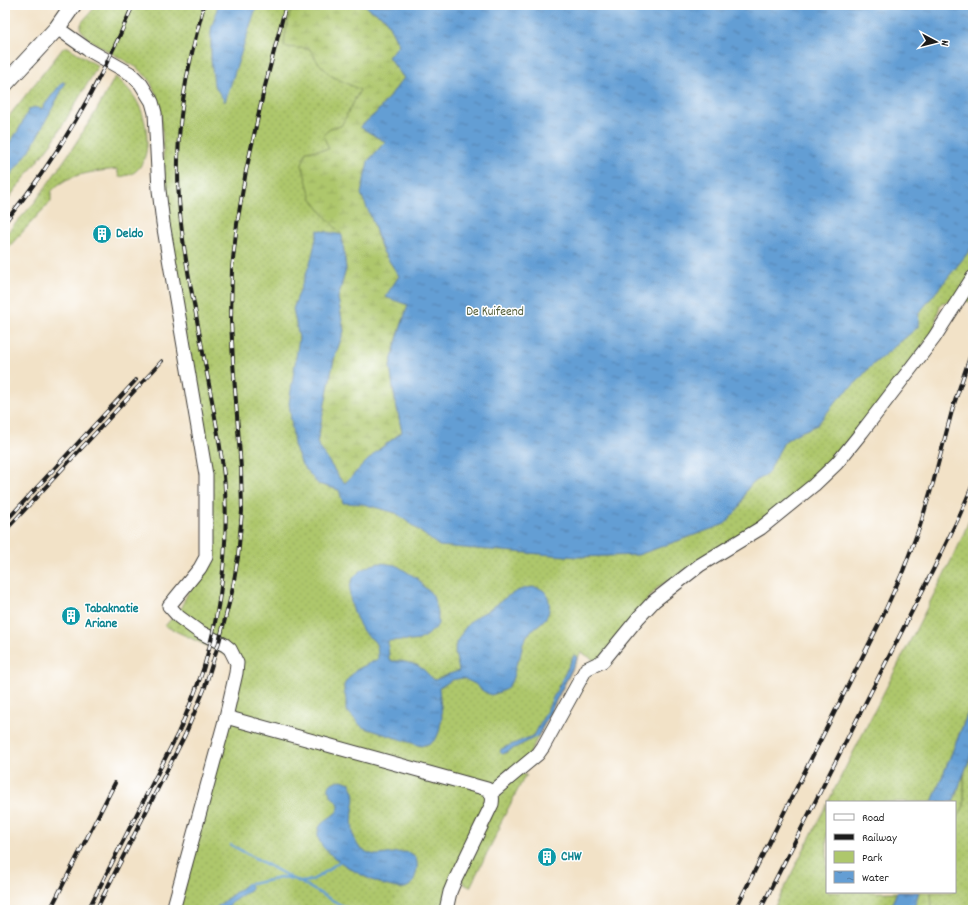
<svg xmlns="http://www.w3.org/2000/svg" width="978" height="915" font-family="Dekko,sans-serif">
  <style>
    .green { fill: url(#green-dots); stroke: #657244 }
    .wetland { fill: url(#wetland-marsh); stroke: #657244 }
    .water { fill: url(#water-ripples); stroke: #405d78 }
    .lines { fill: none; stroke-linecap: round; stroke-linejoin: round }
    .stream { stroke: #649ed4; stroke-width: 2.5 }
    .minor-casing { stroke: #3c3a36; stroke-width: 15 }
    .major-casing { stroke: #3c3a36; stroke-width: 18 }
    .minor { stroke: #fff; stroke-width: 13 }
    .major { stroke: #fff; stroke-width: 16 }
    .rail-casing { stroke: #1c1c1c; stroke-width: 4 }
    .rail { stroke: #fff; stroke-width: 2.5; stroke-dasharray: 8; stroke-linecap: butt }
    .labels { text-anchor: middle; dominant-baseline: central; stroke-width: 3; stroke-linejoin: round; paint-order: stroke }
    .culture-label { font-size: 13px; font-weight: bold; fill: #0d838f; stroke: #fff; text-anchor: start }
    .park-label { font-size: 13px; fill: #56603c; stroke: #fff }
  </style>
  <defs>
    <pattern id="green-dots" width="8" height="8" patternUnits="userSpaceOnUse"><rect width="8" height="8" fill="#aec76c"/><path d="M2 2h.1M6 6h.1" fill="none" stroke="#95aa5d" stroke-width="1.8" stroke-linecap="round"/></pattern>
    <pattern id="wetland-marsh" width="20" height="14" patternUnits="userSpaceOnUse"><rect width="20" height="14" fill="#aec76c"/><path d="M1 5h8M5 5V1M11 12h8M15 12V8" fill="none" stroke="#95aa5d"/></pattern>
    <pattern id="water-ripples" width="26" height="14" patternUnits="userSpaceOnUse"><rect width="26" height="14" fill="#649ed4"/><path d="M2 4q2-2 4 0t4 0M15 11q2-2 4 0t4 0" fill="none" stroke="#5280ab"/></pattern>
  </defs>
  <rect width="100%" height="100%" fill="#fff"/>
  <filter id="ink" filterUnits="userSpaceOnUse"><feTurbulence type="fractalNoise" baseFrequency=".025" numOctaves="2"/><feDisplacementMap in="SourceGraphic" scale="8" xChannelSelector="R" yChannelSelector="G"/><feConvolveMatrix kernelMatrix="1 2 1 2 8 2 1 2 1" color-interpolation-filters="sRGB"/></filter>
  <filter id="wash" filterUnits="userSpaceOnUse"><feTurbulence type="fractalNoise" baseFrequency=".012" numOctaves="4" result="noise"/><feDisplacementMap in="SourceGraphic" scale="16" xChannelSelector="R" yChannelSelector="G"/><feGaussianBlur stdDeviation="0.9" result="paint"/><feColorMatrix in="noise" values="0 0 0 0 0 0 0 0 0 0 0 0 0 0 0 0 0 1.4 0 .05"/><feComposite in="paint" operator="in"/></filter>
  <g filter="url(#wash)">
    <rect width="100%" height="100%" fill="#f2e2c7"/>
    <g class="green">
      <path d="M97,5h876v298l-17,-6 -1,2 -13,4c-5,8 -6,16 -7,25l-50,68 -66,80 -71,56 -90,55 -61,75 -16,-10 -53,105 -41,45 -44,108h-264l60,-249 -74,-35 18,-20v-3l6,-12 21,-25v-82l-43,-260 -6,-113 -4,-15 -8,-17 -13,-12 -37,-21 -13,-9 -6,-9 2,-6z"/>
      <path d="M64,47h4l30,19 -45,75 -48,62v-82z"/>
      <path d="M115,77c22,16 32,39 32,65 0,10 -3,22 -11,29 -5,4 -11,5 -17,6l-2,-8c-16,2 -43,4 -56,14 -4,2 -7,6 -10,9v9l-46,50v-16l30,-33 33,-47 27,-42z"/>
      <path d="M973,511v189l-41,102h-104l130,-255z"/>
      <path d="M973,750v160h-41l-1,-18h24v-67l9,-20v-31z"/>
      <path d="M521,773l6,3h-2l-26,50 1,1 -30,60 -6,-3 -3,-5 36,-80 12,-15z"/>
      <path d="M827,804v88h70l-8,18h-116z"/>
    </g>
    <g class="wetland">
      <path d="M292,5h73l4,4 16,9 14,27 -11,12 16,21 -27,34 -16,15 24,15 -17,19 5,61 9,28 17,26 9,29 -11,34 -7,27 4,28 6,29 2,9 -25,19 -32,32 -5,-4 -23,-36 17,-84 10,-28 -6,-33 8,-29 -4,-34 -19,-21 -12,-17 -9,-32 4,-14 23,-2 -6,-14 8,-7 10,-2 19,-36 -30,-15 -13,-14 -7,-12 -26,-2 1,-13z"/>
      <path d="M964,774v31l-9,20v-23h-2z"/>
      <path d="M919,892h12l1,18h-19z"/>
    </g>
    <g class="water">
      <path d="M218,5h39l-32,97 -11,-17 -3,-25v-30z"/>
      <path d="M365,5h608v240l-6,9 -48,59 -1,14 -49,41 -11,13 -19,17 -22,27 -23,10 -10,7 -10,19 -4,9 -7,7 -12,7 -5,7 -6,16 -15,17 -8,3 -79,28 -60,2 -139,-11 -43,-33 -33,-9 -20,-1 -4,-13 -21,-6 -16,-19 -8,-20 -5,-42 10,-65 -6,-29 18,-49 7,-30 24,5 4,34 -8,29 6,33 -10,28 -17,84 23,36 5,4 32,-32 25,-19 -8,-38 -4,-28 7,-27 11,-34 -23,-8 14,-21 -17,-26 -9,-28 -12,-28 7,-33 17,-19 -25,-15 17,-15 27,-34 -16,-21 11,-12 -14,-27 -16,-9z"/>
      <path d="M62,82h2l1,2 -1,2 -34,64 -25,32v-33l13,-18 11,-22c5,-2 7,-2 12,0l2,-2z"/>
      <path d="M381,563l15,2 22,14 6,8 5,4 4,5 5,16v12l-3,5 -11,8 -5,3 -7,1 -11,-1 -13,1 1,18 3,2h9l16,4 7,5 9,9 2,1 14,-6 10,-3c-1,-9 -6,-18 -3,-27 3,-7 9,-17 15,-23 6,-6 14,-8 21,-13 3,-2 6,-5 9,-7 10,-8 33,-21 44,-9 4,5 5,12 4,18 -1,10 -12,15 -19,22 -4,4 -7,10 -8,16 -1,3 -1,6 -2,9 -1,3 -3,5 -4,8 -4,18 -5,25 -25,30l-8,-4 -8,-7 -12,-6 -11,2 -13,8 3,29 -3,15 -3,7 -5,4 -10,3 -59,-19 -12,-13 -4,-3v-12l-2,-8v-6l3,-5 9,-10 22,-11c0,-5 0,-10 -2,-15 -3,-6 -10,-8 -13,-13 -9,-15 -22,-45 -5,-58 7,-6 14,-9 23,-10z"/>
      <path d="M574,655l2,1 1,3 -39,77 -35,18 -2,-1 -1,-1 1,-3 31,-13 3,-2z"/>
      <path d="M973,700v50l-20,52h-21z"/>
      <path d="M342,780l8,3c1,3 3,6 4,9 2,6 0,12 -1,18 -1,12 -2,30 8,39 5,3 11,6 17,6 11,0 36,-10 39,7 1,7 -2,15 -4,21 -2,2 -5,4 -8,5 -19,4 -80,-29 -86,-48 -7,-22 21,-21 20,-35 -1,-4 -6,-6 -8,-9 -6,-11 1,-15 11,-16z"/>
      <path d="M248,883l4,5 -21,15 -3,7h-14l11,-10z"/>
      <path d="M897,892h22l-6,18h-24z"/>
    </g>
    <g class="lines">
      <g class="stream">
        <path d="M231,845l59,32"/>
        <path d="M298,881l52,29"/>
        <path d="M246,885l39,-8 19,5 8,-2 9,-5 19,-14"/>
      </g>
    </g>
  </g>
  <g filter="url(#ink)">
    <g class="lines">
      <g class="minor-casing">
        <g id="minor">
          <path d="M57,28l30,21 44,25 10,10 8,13 3,5 3,11 4,77 4,33 43,252v82l-6,11 -31,38 10,11 19,14 27,14 5,4 7,14 -1,10 -10,44 -53,193"/>
          <path d="M226,717l261,72c6,5 6,8 5,15l-37,76 -5,12 -4,18"/>
          <path d="M491,793l47,-39 5,-7 43,-78 17,-8 36,-44 15,-16 46,-36 61,-37 53,-43 23,-22 25,-31 72,-94 39,-61"/>
        </g>
      </g>
      <g class="major-casing">
        <path id="major" d="M5,84l52,-56 16,-23"/>
      </g>
      <use href="#minor" class="minor"/>
      <use href="#major" class="major"/>
      <g class="rail-casing">
        <g id="rail">
          <path d="M5,222c55,-67 95,-138 128,-217"/>
          <path d="M5,522l131,-142"/>
          <path d="M5,531l157,-170"/>
          <path d="M50,910l65,-127"/>
          <path d="M88,910l89,-175c10,-21 18,-43 26,-65 18,-59 25,-121 22,-181 -1,-21 -5,-41 -8,-61 -7,-40 -15,-79 -22,-119 -10,-50 -18,-98 -17,-150 1,-54 12,-102 26,-154"/>
          <path d="M96,910l89,-175 19,-45 15,-48 13,-50 6,-35 4,-46 -1,-42 -8,-107 -2,-42 1,-52 5,-44 9,-53 18,-81 22,-85"/>
          <path d="M735,910l144,-286 24,-53 17,-45 13,-43 20,-76 20,-59"/>
          <path d="M760,910l173,-340 25,-51 15,-35"/>
        </g>
      </g>
      <use href="#rail" class="rail"/>
    </g>
  </g>
  <defs>
    <g id="building-disc" transform="scale(1)"><circle r="9.5" fill="#0f9aa8" stroke="#fff"/><path d="M-4-6H4V6H1V3H-1V6H-4ZM-2.5-4.3h1.7v1.8h-1.7ZM.8-4.3h1.7v1.8H.8ZM-2.5-1h1.7V.8h-1.7ZM.8-1h1.7V.8H.8Z" fill="#fff"/></g>
  </defs>
  <g fill-rule="evenodd">
    <use href="#building-disc" x="102" y="234"/>
    <use href="#building-disc" x="71" y="616"/>
    <use href="#building-disc" x="547" y="857"/>
  </g>
  <g class="labels">
    <g class="culture-label">
      <text x="116" y="234">Deldo</text>
      <text x="85" y="609">Tabaknatie<tspan x="85" dy="15">Ariane</tspan></text>
      <text x="561" y="857">CHW</text>
    </g>
    <g class="park-label">
      <text x="495" y="312">De Kuifeend</text>
    </g>
  </g>
  <rect width="978" height="915" fill="none" stroke="#fff" stroke-width="20"/>
  <rect x="826" y="801" width="130" height="92" fill="#ffffff" stroke="#a4a4a4"/>
  <rect x="834" y="814" width="20" height="6" fill="#ffffff" stroke="#a4a4a4"/>
  <text x="862" y="821" font-size="12" fill="#1c1c1c">Road</text>
  <rect x="834" y="834" width="20" height="6" fill="#1c1c1c" stroke="#a4a4a4"/>
  <text x="862" y="841" font-size="12" fill="#1c1c1c">Railway</text>
  <rect x="834" y="851" width="20" height="12" fill="#aec76c" stroke="#a4a4a4"/>
  <text x="862" y="861" font-size="12" fill="#1c1c1c">Park</text>
  <rect x="834" y="871" width="20" height="12" fill="url(#water-ripples)" stroke="#a4a4a4"/>
  <text x="862" y="881" font-size="12" fill="#1c1c1c">Water</text>
  <g transform="translate(936 42) rotate(97)" stroke="#ffffff" stroke-width="3" paint-order="stroke">
  <path d="M0-3L7 15L0 10L-7 15Z" fill="#1c1c1c"/>
  <text y="-6" font-size="11" font-weight="bold" text-anchor="middle" fill="#1c1c1c">N</text>
  </g>
</svg>
